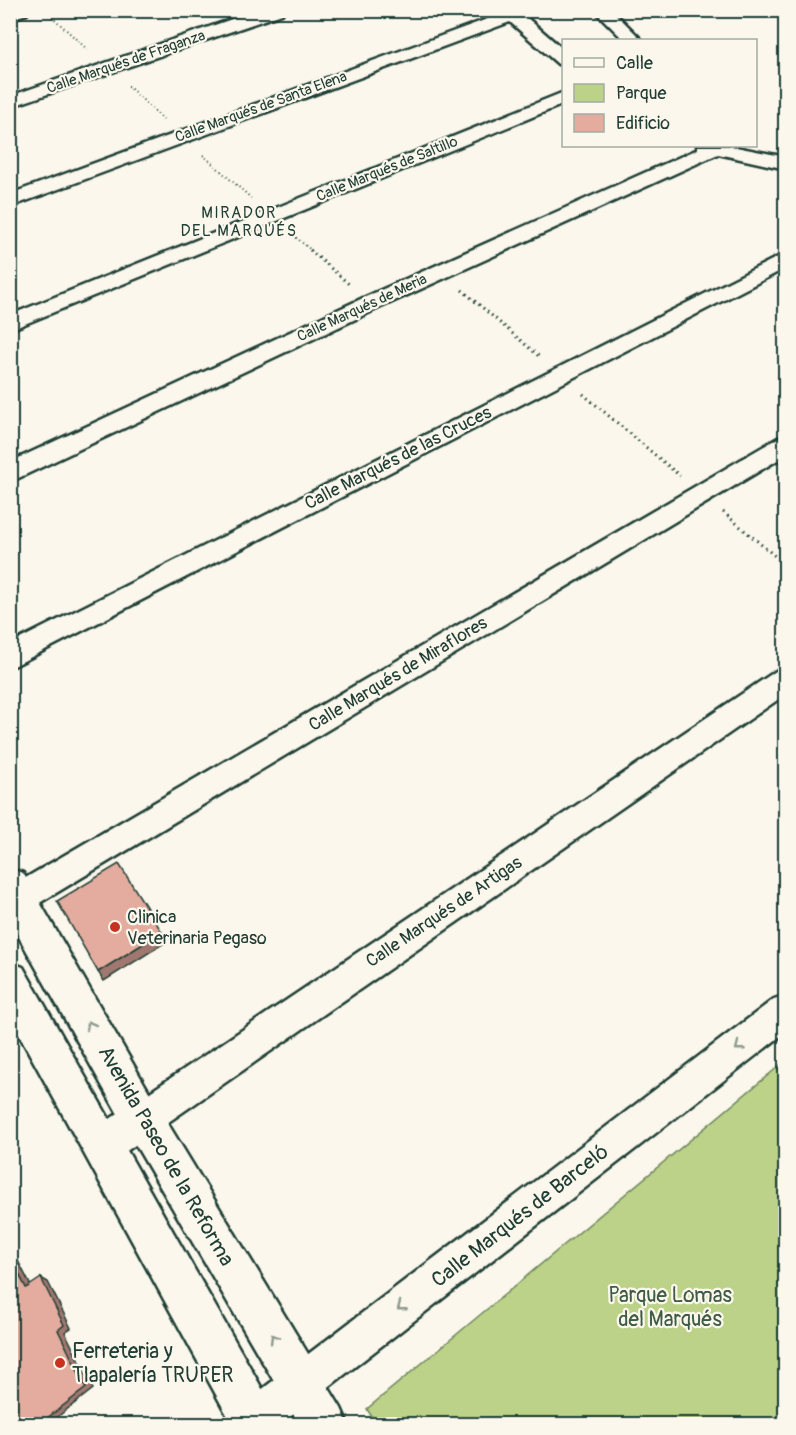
<svg xmlns="http://www.w3.org/2000/svg" width="796" height="1435" font-family="Pangolin,sans-serif">
  <style>
    .green { fill: #bcd288; stroke: #6e885e; stroke-width: 1.5 }
    .lines { fill: none; stroke-linecap: round; stroke-linejoin: round }
    .street-casing { stroke: #1f3d34; stroke-width: 5 }
    .secondary-casing { stroke: #1f3d34; stroke-width: 5 }
    .path-far2 { stroke: #1f3d34; stroke-width: 2; stroke-dasharray: 1 3; stroke-linecap: butt }
    .path-far1 { stroke: #1f3d34; stroke-width: 3; stroke-dasharray: 1.5 4; stroke-linecap: butt }
    .path { stroke: #1f3d34; stroke-width: 4; stroke-dasharray: 1.5 4.5; stroke-linecap: butt }
    .street { fill: #fbf7ec; fill-rule: evenodd }
    .secondary { fill: #fbf7ec; fill-rule: evenodd }
    .shaded-wall { fill: #a0786f; stroke: #1f3d34; stroke-width: 1.5 }
    .building { fill: #e4ac9e; stroke: #1f3d34; stroke-width: 1.5 }
    .oneway { stroke: #8d9a90 }
    .poi-dot { fill: #c8321e; stroke: #fbf7ec; stroke-width: 2 }
    .labels { text-anchor: middle; dominant-baseline: central; stroke-width: 4.5; stroke-linejoin: round; paint-order: stroke }
    .far-street-label { font-size: 15px; fill: #1f3d34; stroke: #fbf7ec }
    .far-neighbourhood-label { font-size: 16px; letter-spacing: 1.5px; fill: #1f3d34; stroke: #fbf7ec }
    .street-label { font-size: 18px; fill: #1f3d34; stroke: #fbf7ec }
    .poi-label { font-size: 18px; fill: #1f3d34; stroke: #fbf7ec; text-anchor: start }
    .near-street-label { font-size: 21px; fill: #1f3d34; stroke: #fbf7ec }
    .near-park-label { font-size: 21px; fill: #3e5b45; stroke: #fbf7ec }
    .near-poi-label { font-size: 21px; fill: #1f3d34; stroke: #fbf7ec; text-anchor: start }
  </style>
  <rect width="100%" height="100%" fill="#fbf7ec"/>
  <filter id="ink" filterUnits="userSpaceOnUse"><feTurbulence type="fractalNoise" baseFrequency=".0167" numOctaves="2"/><feDisplacementMap in="SourceGraphic" scale="12" xChannelSelector="R" yChannelSelector="G"/><feConvolveMatrix kernelMatrix="1 2 1 2 8 2 1 2 1" color-interpolation-filters="sRGB"/></filter>
  <g filter="url(#ink)">
    <path class="green" d="M785,1061v363h-409l-9,-15z"/>
    <g class="lines">
      <g class="street-casing">
        <g id="street">
          <path d="M10,10h19l-2,4 -17,5z"/>
          <path d="M258,10h26l-2,4 -272,93v-11z"/>
          <path d="M499,10h19l46,40v15l-6,-1 -48,-42 -500,185v-13l491,-180z"/>
          <path d="M594,10h18l30,30h-18z"/>
          <path d="M564,92v12l-554,226v-15z"/>
          <path d="M697,146h34l55,11v12l-68,-15 -339,154 -369,174v-20l353,-164 335,-149z"/>
          <path d="M786,253v15l-776,400v-24z"/>
          <path d="M786,436v19l-765,459 -11,4v-31l768,-449z"/>
          <path d="M786,668v26l-671,465 -13,5 -13,-5 -5,-13 5,-13 687,-462z"/>
          <path d="M786,995v37l-505,392h-45l-2,-4 6,-14 534,-407z"/>
        </g>
      </g>
      <g class="secondary-casing">
        <g id="secondary">
          <path d="M10,869l13,4 133,231 185,304 7,16h-49l-171,-292 -118,-211z"/>
          <path d="M10,962l13,5 250,441 7,16h-48l-222,-406z"/>
        </g>
      </g>
      <g class="path-far2">
        <path d="M46,11l43,40"/>
        <path d="M128,86l36,34"/>
        <path d="M203,155l48,43"/>
        <path d="M293,235l19,16"/>
      </g>
      <g class="path-far1">
        <path d="M310,250l40,35"/>
        <path d="M462,290l79,68"/>
        <path d="M583,394l97,82"/>
        <path d="M723,512l60,51"/>
      </g>
      <path class="path" d="M781,562l5,4"/>
      <use href="#street" class="street"/>
      <use href="#secondary" class="secondary"/>
    </g>
    <g class="shaded-wall">
      <path d="M162,932l4,10 -62,39 -6,-9z"/>
      <path d="M10,1249l3,2 21,41 -8,-4 -16,-31z"/>
      <path d="M41,1278l7,4 23,46 -6,4 28,57 -46,36h-9l20,-95z"/>
    </g>
    <g class="building">
      <path d="M119,864l43,68 -64,40 -41,-71z"/>
      <path d="M10,1257l16,31 15,-10 23,47 -6,5 28,58 -48,37h-28z"/>
    </g>
    <defs><path id="oneway-chevron" d="M-2-3.5L2.5 0L-2 3.5" fill="none" stroke-width="1.6" stroke-linecap="round" stroke-linejoin="round" transform="scale(1.5)"/></defs>
    <g class="oneway">
      <use href="#oneway-chevron" transform="translate(90 1025) rotate(-119)"/>
      <use href="#oneway-chevron" transform="translate(739 1047) rotate(142)"/>
      <use href="#oneway-chevron" transform="translate(401 1307) rotate(142)"/>
      <use href="#oneway-chevron" transform="translate(274 1338) rotate(-121)"/>
    </g>
  </g>
  <g class="poi-dot">
    <circle cx="115" cy="927" r="6"/>
    <circle cx="60" cy="1363" r="6"/>
  </g>
  <g class="labels">
    <g class="far-street-label">
      <text transform="translate(126 62) rotate(-19)">Calle Marqués de Fraganza</text>
      <text transform="translate(261 107) rotate(-20)">Calle Marqués de Santa Elena</text>
      <text transform="translate(387 169) rotate(-22)">Calle Marqués de Saltillo</text>
      <text transform="translate(362 308) rotate(-25)">Calle Marqués de Meria</text>
    </g>
    <g class="far-neighbourhood-label">
      <text x="239" y="213">MIRADOR<tspan x="239" dy="18">DEL MARQUÉS</tspan></text>
    </g>
    <g class="street-label">
      <text transform="translate(398 458) rotate(-27)">Calle Marqués de las Cruces</text>
      <text transform="translate(398 674) rotate(-31)">Calle Marqués de Miraflores</text>
      <text transform="translate(444 912) rotate(-34)">Calle Marqués de Artigas</text>
    </g>
    <g class="poi-label">
      <text x="127" y="917">Clinica<tspan x="127" dy="21">Veterinaria Pegaso</tspan></text>
    </g>
    <g class="near-street-label">
      <text transform="translate(166 1156) rotate(60)">Avenida Paseo de la Reforma</text>
      <text transform="translate(520 1216) rotate(-38)">Calle Marqués de Barceló</text>
    </g>
    <g class="near-park-label">
      <text x="670" y="1295">Parque Lomas<tspan x="670" dy="24">del Marqués</tspan></text>
    </g>
    <g class="near-poi-label">
      <text x="72" y="1351">Ferreteria y<tspan x="72" dy="24">Tlapalería TRUPER</tspan></text>
    </g>
  </g>
  <rect width="796" height="1435" fill="none" stroke="#fbf7ec" stroke-width="36"/>
  <rect x="18" y="18" width="760" height="1399" fill="none" stroke="#1f3d34" stroke-width="2" filter="url(#ink)"/>
  <rect x="562" y="39" width="195" height="108" fill="#fbf7ec" stroke="#a3ada2" stroke-width="1.5"/>
  <rect x="574" y="58" width="30" height="9" fill="#fbf7ec" stroke="#a3ada2" stroke-width="1.5"/>
  <text x="616" y="69" font-size="18" fill="#1f3d34">Calle</text>
  <rect x="574" y="84" width="30" height="18" fill="#bcd288" stroke="#a3ada2" stroke-width="1.5"/>
  <text x="616" y="99" font-size="18" fill="#1f3d34">Parque</text>
  <rect x="574" y="114" width="30" height="18" fill="#e4ac9e" stroke="#a3ada2" stroke-width="1.5"/>
  <text x="616" y="129" font-size="18" fill="#1f3d34">Edificio</text>
</svg>
